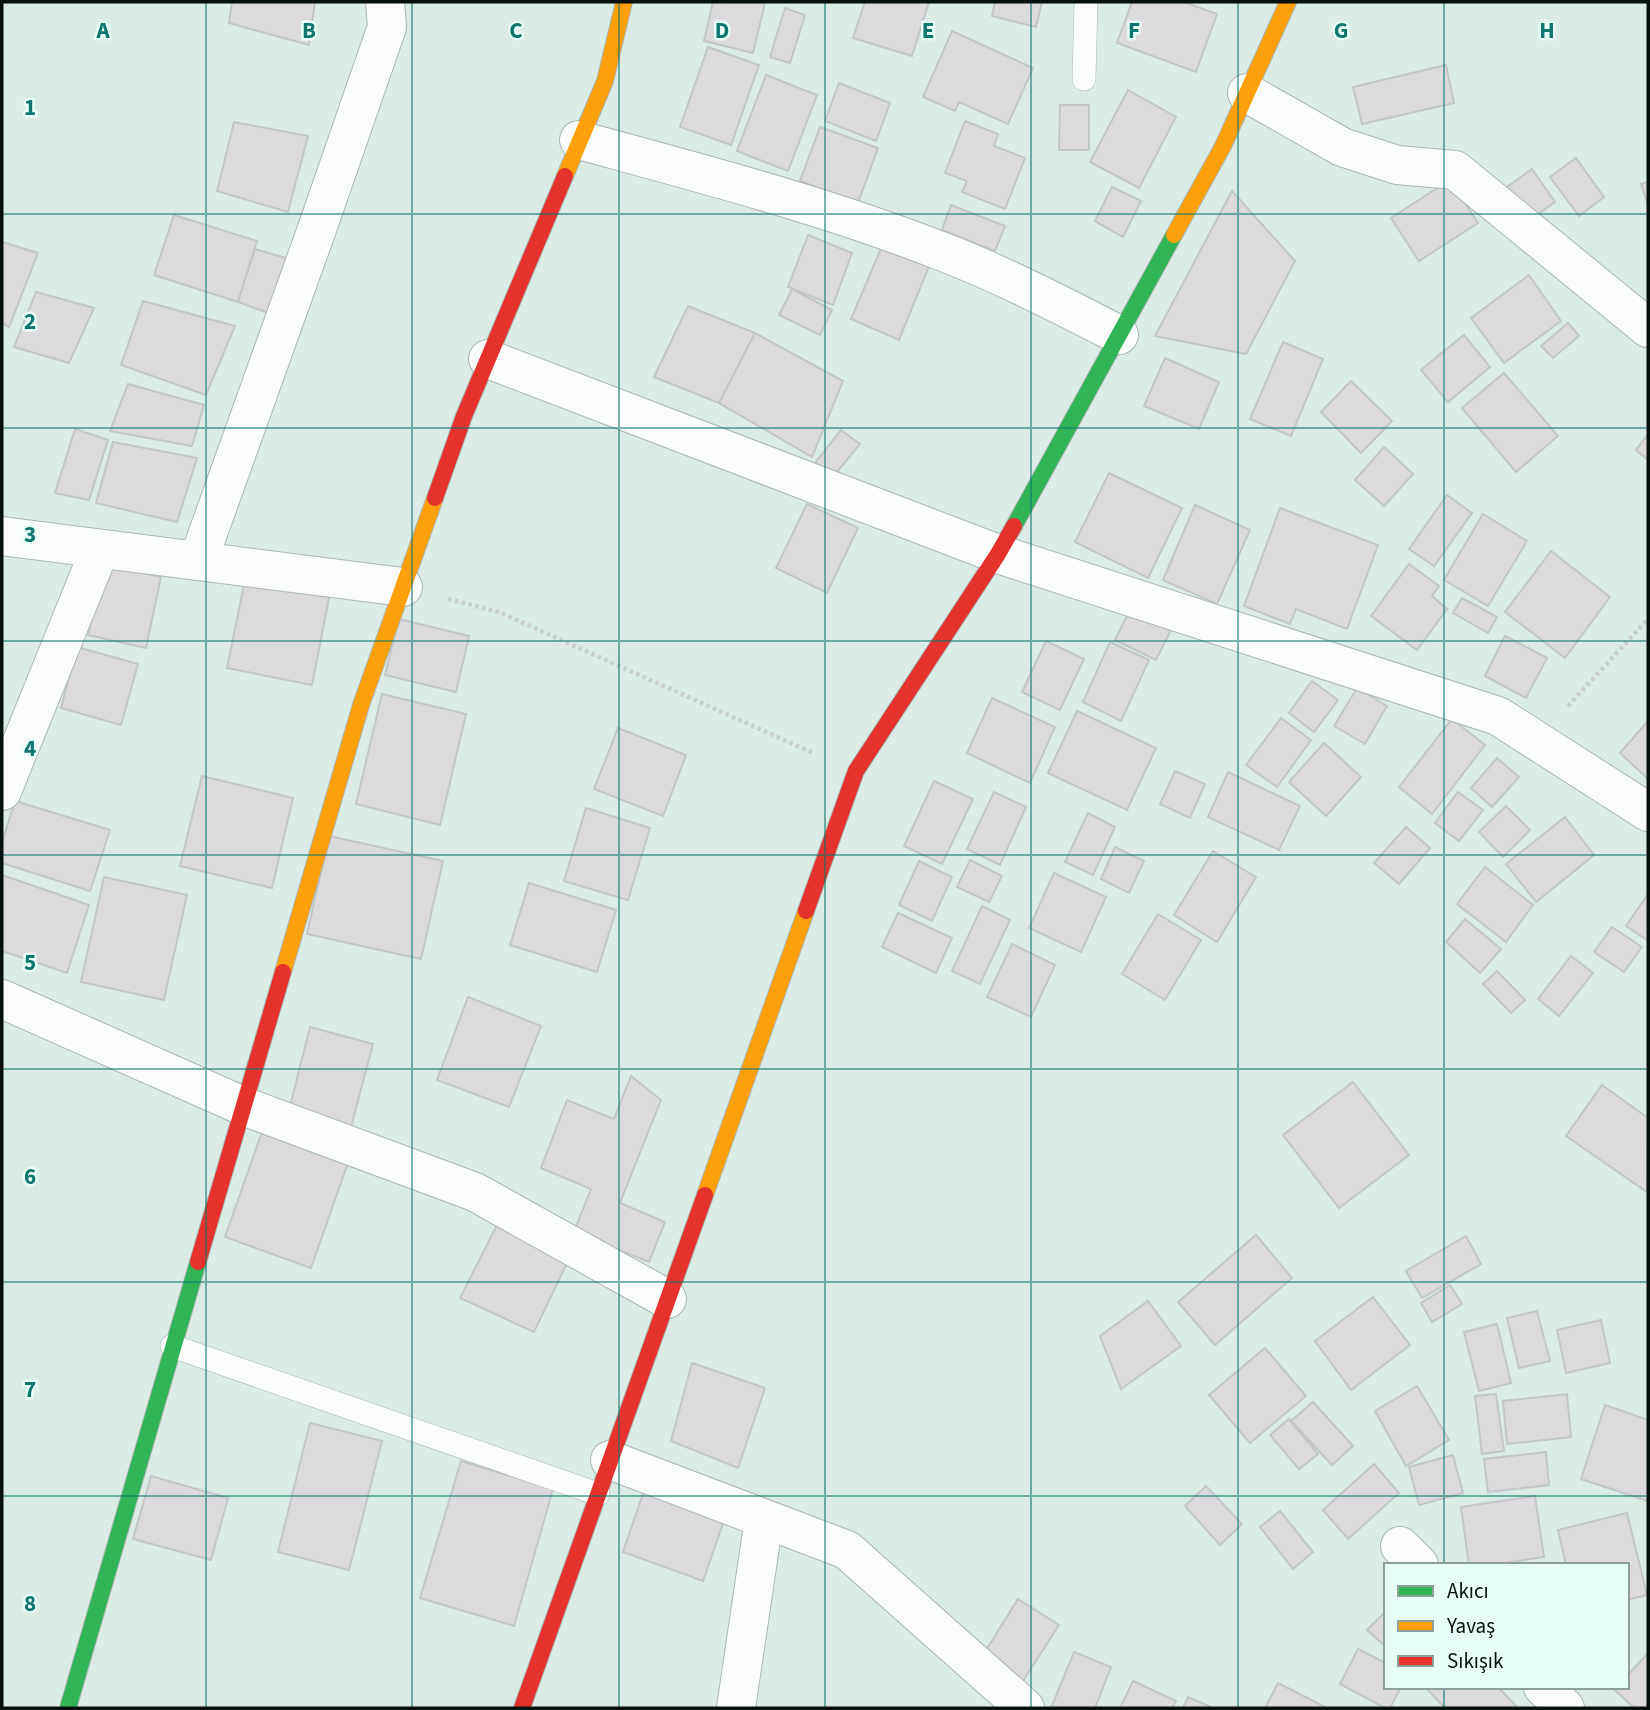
<svg xmlns="http://www.w3.org/2000/svg" width="1650" height="1710" font-family="'Source Sans 3',sans-serif">
  <style>
    .building { fill: #dcdadd; stroke: #c3c6c6; stroke-width: 2 }
    .lines { fill: none; stroke-linecap: round; stroke-linejoin: round }
    .lane-casing { stroke: #aab6b2; stroke-width: 24 }
    .street-casing { stroke: #aab6b2; stroke-width: 40 }
    .fast-casing { stroke: #aab6b2; stroke-width: 18 }
    .slow-casing { stroke: #aab6b2; stroke-width: 18 }
    .jam-casing { stroke: #aab6b2; stroke-width: 18 }
    .path { stroke: #c9cdcc; stroke-width: 4.5; stroke-dasharray: 3.5 3.5; stroke-linecap: butt }
    .lane { stroke: #fafcfb; stroke-width: 23 }
    .street { stroke: #fafcfb; stroke-width: 38 }
    .fast { stroke: #30b455; stroke-width: 16 }
    .slow { stroke: #ff9f0a; stroke-width: 16 }
    .jam { stroke: #e5322d; stroke-width: 16 }
    .grid { fill: none; stroke: #0f766e; stroke-width: 2; stroke-opacity: 0.55 }
    .grid-label { font-size: 23px; text-anchor: middle; font-weight: bold; fill: #0f766e; stroke: #e6fef6; stroke-width: 5; stroke-linejoin: round; paint-order: stroke }
  </style>
  <rect width="100%" height="100%" fill="#dbebe6"/>
  <g class="building">
    <path d="M232,2h83l-6,43 -80,-22z"/>
    <path d="M713,2l52,1 -12,50 -49,-12z"/>
    <path d="M865,2h64l-17,54 -59,-18z"/>
    <path d="M995,2h47l-6,25 -44,-11z"/>
    <path d="M1132,2h52l33,12 -21,58 -79,-29z"/>
    <path d="M785,8l20,7 -15,48 -20,-6z"/>
    <path d="M952,31l81,37 -25,56 -49,-22 -4,9 -32,-14z"/>
    <path d="M708,47l51,18 -28,80 -51,-18z"/>
    <path d="M1446,65l8,38 -92,21 -9,-37z"/>
    <path d="M766,75l51,20 -29,76 -51,-20z"/>
    <path d="M839,83l51,20 -14,38 -51,-20z"/>
    <path d="M1128,90l48,27 -37,71 -49,-26z"/>
    <path d="M1060,105h29v45h-30z"/>
    <path d="M965,121l33,13 -4,12 31,12 -20,51 -43,-17 5,-11 -22,-8z"/>
    <path d="M234,122l74,14 -20,76 -71,-21z"/>
    <path d="M820,127l58,21 -20,55 -58,-22z"/>
    <path d="M1576,158l28,39 -25,19 -29,-39z"/>
    <path d="M1532,169l23,33 -29,21 -23,-33z"/>
    <path d="M1450,180l28,43 -59,38 -28,-43z"/>
    <path d="M1648,182v23l-7,-21z"/>
    <path d="M1112,187l29,14 -18,36 -28,-16z"/>
    <path d="M1232,191l63,70 -49,93 -91,-18z"/>
    <path d="M951,205l54,21 -10,25 -53,-21z"/>
    <path d="M174,215l83,26 -19,61 -84,-27z"/>
    <path d="M808,235l44,18 -19,52 -45,-18z"/>
    <path d="M885,239l47,20 -33,81 -48,-21z"/>
    <path d="M2,242l36,11 -29,74 -7,-4z"/>
    <path d="M255,249l34,10 -21,54 -30,-11z"/>
    <path d="M1529,275l32,46 -57,42 -33,-45z"/>
    <path d="M792,289l40,21 -12,25 -41,-20z"/>
    <path d="M36,292l58,16 -25,55 -55,-16z"/>
    <path d="M143,301l92,25 -29,69 -85,-30z"/>
    <path d="M688,306l67,27 -36,70 -65,-26z"/>
    <path d="M1568,323l11,13 -26,22 -12,-12z"/>
    <path d="M755,333l88,48 -31,76 -93,-54z"/>
    <path d="M1464,335l26,32 -42,35 -27,-32z"/>
    <path d="M1283,342l40,17 -32,77 -41,-17z"/>
    <path d="M1165,358l54,24 -20,47 -55,-23z"/>
    <path d="M1504,373l54,63 -42,36 -54,-64z"/>
    <path d="M1351,381l41,40 -31,32 -40,-41z"/>
    <path d="M128,384l76,21 -12,41 -82,-15z"/>
    <path d="M75,429l33,11 -19,60 -34,-7z"/>
    <path d="M841,430l19,14 -27,33 -18,-14z"/>
    <path d="M1648,434v26l-12,-10z"/>
    <path d="M113,442l84,16 -20,64 -81,-19z"/>
    <path d="M1384,447l29,27 -29,32 -29,-26z"/>
    <path d="M1109,473l73,35 -34,70 -73,-36z"/>
    <path d="M1447,495l25,18 -38,53 -25,-17z"/>
    <path d="M807,504l51,24 -31,65 -51,-25z"/>
    <path d="M1195,505l55,25 -33,74 -54,-24z"/>
    <path d="M1280,508l98,37 -31,84 -51,-20 -6,15 -46,-18z"/>
    <path d="M1483,514l44,27 -39,65 -44,-26z"/>
    <path d="M1551,551l59,46 -45,61 -60,-46z"/>
    <path d="M104,564l57,13 -15,71 -58,-13z"/>
    <path d="M1409,564l30,22 -7,10 15,13 -30,41 -46,-34z"/>
    <path d="M246,575l84,18 -18,92 -85,-17z"/>
    <path d="M1462,598l35,19 -9,16 -35,-20z"/>
    <path d="M1130,610l41,20 -15,30 -41,-20z"/>
    <path d="M399,619l70,17 -13,56 -71,-17z"/>
    <path d="M1505,636l42,22 -21,40 -41,-22z"/>
    <path d="M1046,641l38,18 -24,51 -38,-18z"/>
    <path d="M1110,642l39,18 -28,61 -38,-19z"/>
    <path d="M77,647l61,17 -17,61 -60,-17z"/>
    <path d="M1312,681l26,19 -24,32 -25,-19z"/>
    <path d="M1357,688l30,18 -22,38 -31,-18z"/>
    <path d="M382,694l84,20 -26,111 -84,-21z"/>
    <path d="M992,698l63,29 -25,56 -63,-30z"/>
    <path d="M1077,711l79,37 -29,62 -79,-37z"/>
    <path d="M1281,718l30,22 -34,47 -31,-22z"/>
    <path d="M1452,719l33,26 -53,69 -33,-27z"/>
    <path d="M1648,721v58l-28,-26z"/>
    <path d="M618,728l68,27 -23,61 -69,-27z"/>
    <path d="M1324,743l37,34 -35,39 -37,-34z"/>
    <path d="M1497,758l22,19 -27,30 -21,-19z"/>
    <path d="M1175,771l30,13 -15,34 -30,-14z"/>
    <path d="M1228,772l72,34 -21,44 -71,-33z"/>
    <path d="M202,776l91,22 -21,90 -92,-22z"/>
    <path d="M934,781l39,18 -31,65 -38,-18z"/>
    <path d="M994,792l32,15 -26,58 -33,-16z"/>
    <path d="M1458,792l25,18 -24,31 -24,-18z"/>
    <path d="M15,801l95,29 -20,61 -88,-28v-20z"/>
    <path d="M1506,806l24,24 -27,27 -24,-25z"/>
    <path d="M586,808l64,20 -22,72 -64,-19z"/>
    <path d="M1088,813l27,14 -22,48 -28,-13z"/>
    <path d="M1565,817l29,38 -58,47 -30,-38z"/>
    <path d="M1406,827l24,21 -31,36 -25,-21z"/>
    <path d="M329,836l114,25 -22,98 -114,-25z"/>
    <path d="M1115,847l29,14 -15,32 -28,-14z"/>
    <path d="M1213,851l43,26 -39,65 -43,-27z"/>
    <path d="M970,860l32,16 -13,26 -32,-15z"/>
    <path d="M919,861l33,16 -20,44 -33,-16z"/>
    <path d="M1485,867l48,38 -27,37 -49,-38z"/>
    <path d="M1054,873l52,24 -25,55 -52,-24z"/>
    <path d="M2,875l87,30 -22,68 -65,-22z"/>
    <path d="M104,877l83,18 -23,105 -83,-18z"/>
    <path d="M529,883l87,27 -19,62 -87,-27z"/>
    <path d="M1648,894v45l-1,1 -21,-14z"/>
    <path d="M982,906l28,14 -30,64 -28,-13z"/>
    <path d="M898,913l54,25 -16,35 -54,-26z"/>
    <path d="M1158,914l43,26 -36,60 -43,-26z"/>
    <path d="M1465,919l36,30 -21,24 -34,-31z"/>
    <path d="M1612,927l30,20 -18,25 -30,-20z"/>
    <path d="M1012,944l43,21 -24,52 -44,-20z"/>
    <path d="M1571,956l22,17 -34,43 -21,-17z"/>
    <path d="M1497,971l28,29 -14,13 -28,-29z"/>
    <path d="M468,997l73,29 -32,81 -72,-27z"/>
    <path d="M310,1027l63,17 -22,83 -62,-17z"/>
    <path d="M631,1076l30,24 -41,103 45,19 -16,40 -75,-30 17,-43 -50,-21 26,-68 47,19z"/>
    <path d="M1353,1082l56,73 -70,53 -56,-73z"/>
    <path d="M1602,1085l46,33 -1,74 -81,-56z"/>
    <path d="M263,1129l86,31 -38,108 -86,-31z"/>
    <path d="M497,1225l72,34 -35,73 -74,-34z"/>
    <path d="M1256,1235l36,43 -77,67 -37,-43z"/>
    <path d="M1466,1236l15,28 -59,34 -16,-27z"/>
    <path d="M1450,1285l12,19 -30,18 -11,-19z"/>
    <path d="M1373,1297l37,48 -59,45 -36,-49z"/>
    <path d="M1148,1301l33,45 -60,43 -21,-53z"/>
    <path d="M1537,1311l13,50 -31,7 -12,-50z"/>
    <path d="M1601,1320l9,43 -44,10 -9,-43z"/>
    <path d="M1497,1324l14,59 -32,8 -15,-59z"/>
    <path d="M1265,1348l41,48 -56,47 -41,-48z"/>
    <path d="M692,1363l73,25 -27,80 -67,-27z"/>
    <path d="M1417,1386l32,54 -43,26 -31,-55z"/>
    <path d="M1496,1394l8,57 -22,3 -7,-58z"/>
    <path d="M1567,1394l4,43 -64,7 -4,-43z"/>
    <path d="M1313,1402l40,44 -21,19 -41,-44z"/>
    <path d="M1605,1405l43,15v81l-67,-22z"/>
    <path d="M1289,1419l29,35 -19,15 -29,-34z"/>
    <path d="M310,1423l72,18 -33,129 -71,-18z"/>
    <path d="M1546,1452l3,33 -61,7 -4,-33z"/>
    <path d="M1453,1455l10,38 -44,12 -10,-38z"/>
    <path d="M461,1461l92,28 -39,137 -94,-28z"/>
    <path d="M1374,1464l25,29 -51,46 -25,-29z"/>
    <path d="M151,1476l77,22 -17,62 -78,-21z"/>
    <path d="M647,1482l81,27 -25,72 -80,-29z"/>
    <path d="M1206,1486l36,38 -22,21 -35,-39z"/>
    <path d="M1535,1496l9,61 -52,8h-23l-8,-58z"/>
    <path d="M1280,1511l33,41 -20,17 -33,-42z"/>
    <path d="M1627,1513l20,82 -20,5v-35h-61l-8,-35z"/>
    <path d="M1018,1599l41,26 -36,56 -40,-26z"/>
    <path d="M1386,1611v36l-19,-17z"/>
    <path d="M1358,1649l28,14v24h15l-11,21h-5l-45,-24z"/>
    <path d="M1074,1652l37,15 -16,41h-44z"/>
    <path d="M1648,1653v55h-14l-19,-18 2,-3h10v-11z"/>
    <path d="M1133,1681l43,20 -4,7h-52z"/>
    <path d="M1278,1683l49,25h-62z"/>
    <path d="M1425,1687h73l20,21h-73z"/>
    <path d="M1188,1697l25,11h-30z"/>
  </g>
  <g class="lines">
    <g class="lane-casing">
      <g id="lane">
        <path d="M1084,79l2,-77"/>
        <path d="M172,1346l426,148"/>
      </g>
    </g>
    <g class="street-casing">
      <g id="street">
        <path d="M1247,93l95,54 55,18 58,5 193,158"/>
        <path d="M579,140c124,34 248,66 367,113 59,23 116,52 173,82"/>
        <path d="M488,359l510,195 500,162 150,96"/>
        <path d="M2,536l401,51"/>
        <path d="M198,561l120,-335 69,-199 -2,-25"/>
        <path d="M2,791l98,-242"/>
        <path d="M2,999l241,107 232,86 192,107"/>
        <path d="M610,1460l237,90 178,158"/>
        <path d="M1400,1546l19,19"/>
        <path d="M1543,1687l22,21"/>
        <path d="M736,1708l28,-189"/>
      </g>
    </g>
    <g class="fast-casing">
      <g id="fast">
        <path d="M1014,526l160,-291"/>
        <path d="M68,1708l130,-446"/>
      </g>
    </g>
    <g class="slow-casing">
      <g id="slow">
        <path d="M565,176l40,-95 19,-79"/>
        <path d="M1174,235l49,-89 65,-144"/>
        <path d="M283,972l78,-267 74,-207"/>
        <path d="M705,1195l101,-284"/>
      </g>
    </g>
    <g class="jam-casing">
      <g id="jam">
        <path d="M435,498l29,-82 101,-240"/>
        <path d="M806,911l50,-140 142,-217 16,-28"/>
        <path d="M198,1262l85,-290"/>
        <path d="M522,1708l183,-513"/>
      </g>
    </g>
    <g class="path">
      <path d="M448,599l51,13 314,141"/>
      <path d="M1568,706l80,-87"/>
    </g>
    <use href="#lane" class="lane"/>
    <use href="#street" class="street"/>
    <use href="#fast" class="fast"/>
    <use href="#slow" class="slow"/>
    <use href="#jam" class="jam"/>
  </g>
  <path class="grid" d="M206,2v1706M412,2v1706M619,2v1706M825,2v1706M1031,2v1706M1238,2v1706M1444,2v1563M2,214h1646M2,428h1646M2,641h1646M2,855h1646M2,1069h1646M2,1282h1646M2,1496h1646M1444,1687v21"/>
  <g class="grid-label">
    <text x="103" y="38">A</text>
    <text x="309" y="38">B</text>
    <text x="516" y="38">C</text>
    <text x="722" y="38">D</text>
    <text x="928" y="38">E</text>
    <text x="1134" y="38">F</text>
    <text x="1341" y="38">G</text>
    <text x="1547" y="38">H</text>
    <text x="30" y="115">1</text>
    <text x="30" y="329">2</text>
    <text x="30" y="542">3</text>
    <text x="30" y="756">4</text>
    <text x="30" y="970">5</text>
    <text x="30" y="1184">6</text>
    <text x="30" y="1397">7</text>
    <text x="30" y="1611">8</text>
  </g>
  <rect width="1650" height="1710" fill="none" stroke="#06100d" stroke-width="7"/>
  <rect x="1384" y="1563" width="245" height="126" fill="#e6fef6" stroke="#8c9f99" stroke-width="2"/>
  <rect x="1398" y="1586" width="35" height="10" fill="#30b455" stroke="#8c9f99" stroke-width="2"/>
  <text x="1447" y="1598" font-size="21" fill="#06100d">Akıcı</text>
  <rect x="1398" y="1621" width="35" height="10" fill="#ff9f0a" stroke="#8c9f99" stroke-width="2"/>
  <text x="1447" y="1633" font-size="21" fill="#06100d">Yavaş</text>
  <rect x="1398" y="1656" width="35" height="10" fill="#e5322d" stroke="#8c9f99" stroke-width="2"/>
  <text x="1447" y="1668" font-size="21" fill="#06100d">Sıkışık</text>
</svg>
